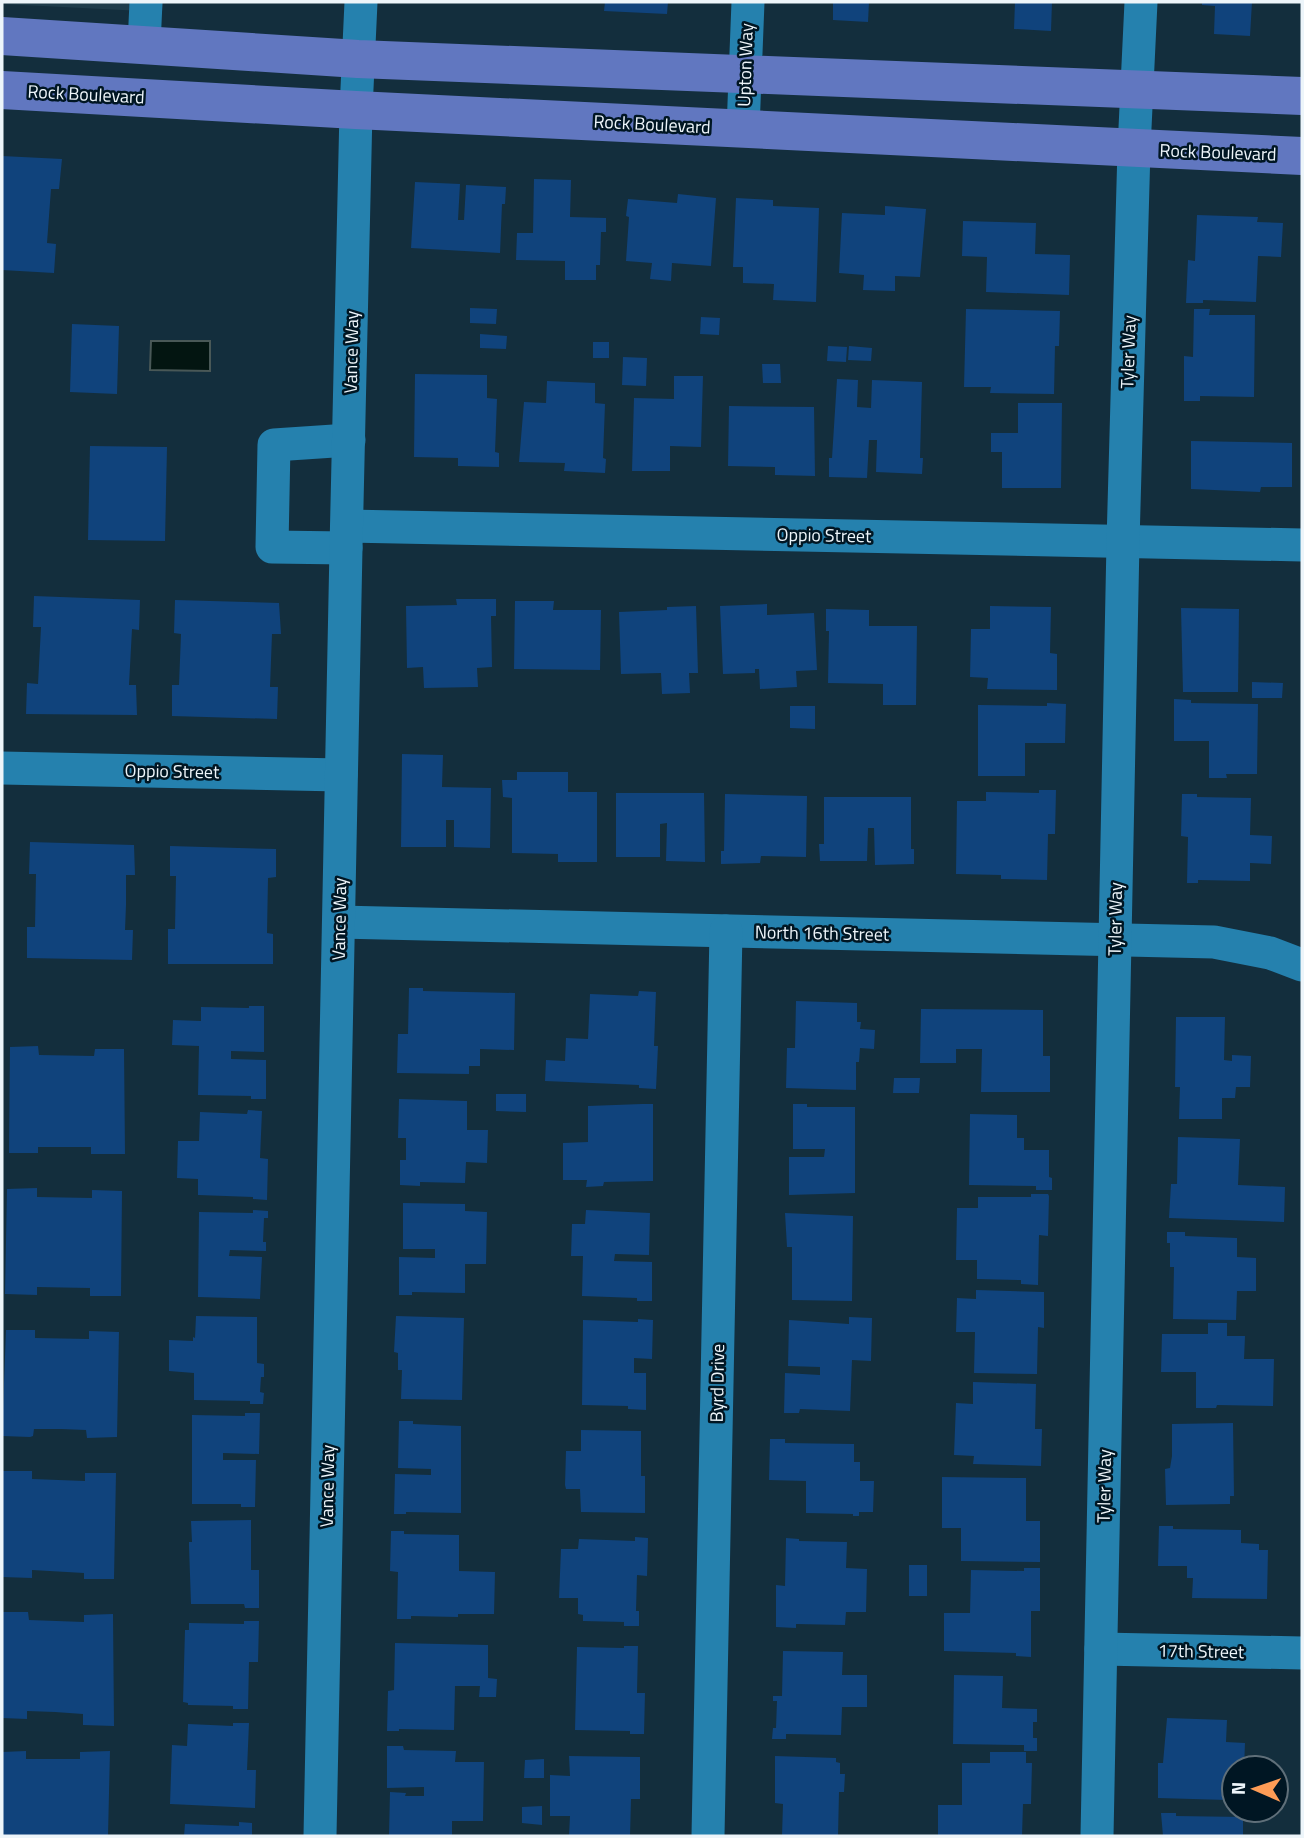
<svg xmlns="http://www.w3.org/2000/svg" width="1304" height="1838" font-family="'Titillium Web',sans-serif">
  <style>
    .built { fill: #1e3c4b }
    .water { fill: #031511; stroke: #495857; stroke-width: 2 }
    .building { fill: #10437c }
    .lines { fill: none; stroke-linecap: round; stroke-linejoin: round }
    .minor { stroke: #2581ae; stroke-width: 33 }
    .major { stroke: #6177c0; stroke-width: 38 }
    .labels { text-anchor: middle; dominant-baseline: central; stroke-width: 5; stroke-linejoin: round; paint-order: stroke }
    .street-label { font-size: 18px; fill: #edf5fa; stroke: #001623 }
  </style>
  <rect width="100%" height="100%" fill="#132e3d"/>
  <path class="built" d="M2,2h161l-1,10 -160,-8z"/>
  <path class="water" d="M151,341h59v30l-60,-1z"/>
  <g class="building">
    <path d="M605,2h63l-1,12 -63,-3z"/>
    <path d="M833,2h36l-1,20 -35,-2z"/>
    <path d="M1015,2h37l-1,29 -37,-2z"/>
    <path d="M1202,2h50l-2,34 -36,-2 1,-28 -13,-1z"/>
    <path d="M2,156l60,3 -3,30h-8l-4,54 9,1 -2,29 -52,-3z"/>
    <path d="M534,179l37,1 -1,37 36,1v14h-5l-1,33h-4v15h-31v-19l-49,-1 1,-27h16z"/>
    <path d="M415,182l45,2 -2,36h6l2,-35 40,2 -1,17h-3l-2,49 -89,-5z"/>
    <path d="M678,194l38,4 -5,68 -39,-3 -1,18 -21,-2 2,-16 -26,-2 3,-44 -3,-1 2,-17 49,4z"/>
    <path d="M736,198l37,2v6l46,2 -3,94 -43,-2 1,-16 -31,-1v-16h-10z"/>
    <path d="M885,206l41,3 -6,68 -25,-1v15l-32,-1 1,-15 -25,-2 3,-60 43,2z"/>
    <path d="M1197,215l61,2 -1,5 26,1 -2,34 -23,-1 -2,46 -53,-2v3h-17l2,-43 7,1z"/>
    <path d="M963,221l73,2 -1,31 35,1 -1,40 -83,-3 1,-35 -25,-1z"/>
    <path d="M470,308l27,1 -1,15 -26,-1z"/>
    <path d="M966,309l94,2 -1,35h-4l-1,48 -64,-1 1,-6h-27z"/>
    <path d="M1194,309h16l-1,6h46l-1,82 -54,-1v5h-16v-45l9,1z"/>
    <path d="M701,317l19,1 -1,17 -19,-1z"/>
    <path d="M72,324l47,2 -2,68 -47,-2z"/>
    <path d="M480,334l27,2 -1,13 -26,-1z"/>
    <rect x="593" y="342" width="16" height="16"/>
    <path d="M828,346l19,1 -1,15 -19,-1z"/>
    <path d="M849,346l23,2 -1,13 -23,-1z"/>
    <path d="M623,357l24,1 -1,28 -24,-1z"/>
    <path d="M762,364h18l1,19h-18z"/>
    <path d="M415,374l72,1v23l10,1 -2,53 4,1v14l-41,-1v-8l-44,-1z"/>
    <path d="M674,376h29l-2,71 -31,-1v25h-38l2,-73 40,1z"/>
    <path d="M837,379l21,1 -1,27 14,1 1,-28 50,2 -2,76h3l-1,16 -46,-2 1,-32h-8l-2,38 -38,-1v-19h3z"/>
    <path d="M547,381l48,2v20l10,1 -2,54 3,1 -1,14 -41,-2 1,-8 -46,-1 5,-60 22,1z"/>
    <path d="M1018,403h44l-1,85h-59v-36h-11v-19h27z"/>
    <path d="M729,406l85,1 1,69 -40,-1v-8l-47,-1z"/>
    <path d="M1191,441l101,2v44h-31l-1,5 -69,-3z"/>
    <path d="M90,446l77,1 -2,94 -77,-1z"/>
    <path d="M34,596l106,4 -1,30 -7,-1 -3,56h7l1,30 -111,-1 1,-31 11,1 3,-57h-8z"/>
    <path d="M456,599h40v17h-5l1,51 -15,1 1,19 -54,1 -1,-21 -16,1 -1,-62 51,-1z"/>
    <path d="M175,600l104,3 2,31h-9l-2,53h8l-1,32 -105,-3v-31h7l2,-51 -7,-1z"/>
    <path d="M515,601h39l-1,9h48l-1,60 -86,-1z"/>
    <path d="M767,604v11l47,-2 3,57 -21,1 1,16 -37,2 -1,-20h-4v4l-32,1 -3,-68z"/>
    <path d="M696,606l2,67h-9l1,20 -28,1 -1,-21 -40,1 -2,-62 48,-2v-3z"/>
    <path d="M990,606l61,1 -1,46 7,1v36l-70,-1 1,-11 -18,-1 1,-48h19z"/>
    <path d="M1181,608l58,1 -1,83h-55z"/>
    <path d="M826,609l43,1v16h48l-1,79h-33v-21l-55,-1 1,-52h-3z"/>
    <path d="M1252,682l31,1 -1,15h-30z"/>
    <path d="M1174,699l17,1v3l67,1 -1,70h-31l1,4h-18v-37h-35z"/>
    <path d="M1047,703l19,1 -1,39h-40v33h-47v-71l69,1z"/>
    <path d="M790,706h25v23l-25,-1z"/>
    <path d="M402,754l41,1 -1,32 49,1 -1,60 -36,-1v-27h-8v27h-45z"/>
    <path d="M517,772h51v20h29v70h-39v-8l-46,-1v-55l-9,-1 -1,-17h15z"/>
    <path d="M1039,790h17l-1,44h-7l-1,46 -46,-1v-4l-45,-1 1,-73h29v-9l53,1z"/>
    <path d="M616,793h88l1,69 -39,-1 1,-38 -7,1v33h-44z"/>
    <path d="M725,794l82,2 -1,61 -45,-1 -1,7 -39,1v-13h3z"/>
    <path d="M1182,794h15v3l54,1 -1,37 22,1 -1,28 -21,-1v18l-52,-1v3h-11l1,-46 -7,-1z"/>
    <path d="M824,797h87v52h3v15l-39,1 -1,-37h-6l-1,33h-47l-1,-17h5z"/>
    <path d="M30,842l104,3 1,30h-9v30l-1,25h8l-1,30 -105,-2v-31h8l1,-53h-7z"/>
    <path d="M170,846l106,3v28l-8,1 -1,55 6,1v30h-105v-35h7l1,-53h-6z"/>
    <path d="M409,988h14v3l92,2 -1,57 -34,-1v17h-11v8l-72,-1 1,-39h10z"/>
    <path d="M639,991l17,1 -2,54h4l-2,43 -17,-1v-3l-94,-4 1,-21 19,1 1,-23 22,1 2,-45 48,2z"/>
    <path d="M796,1001l61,2v19h4l-1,7 15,1 -1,19 -14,-1 -1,14h-3v28l-70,-2 1,-40h8z"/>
    <path d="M249,1006h15v46l-33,-1v8l35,1v39h-15v-3l-53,-1 1,-49 -27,-1 1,-25 28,1v-14l48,1z"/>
    <path d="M921,1009l122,1v46h7v36h-69l1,-43h-26v14h-36z"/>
    <path d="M1176,1017h49l-1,43 8,1v-6l19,1 -1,31h-14l-1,11h-13v21h-43l1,-32h-5z"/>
    <path d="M38,1046l1,9 55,1 1,-7h29l1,105h-34v-7h-53v6h-29l1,-106z"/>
    <path d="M894,1078h26l-1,15h-26z"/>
    <path d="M496,1094h30v18l-30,-1z"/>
    <path d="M399,1099l68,2v29h21l-1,33 -21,-1 -1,21 -45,-1v4l-20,-1v-25h6v-22h-8z"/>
    <path d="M642,1104h11v77l-49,1 -1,4 -17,1 1,-7h-24v-37l25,-1v-36z"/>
    <path d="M793,1104h14v3h48v86l-66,2v-38h35l1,-8h-32z"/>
    <path d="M248,1110l14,1 -2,47 8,1 -1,41 -14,-1v-2l-55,-2v-16l-21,-1 1,-37h21l1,-29 47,2z"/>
    <path d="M970,1114l47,1v23h7v12h25v27l3,1v12h-16v-4l-67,-1z"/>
    <path d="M1178,1137l62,2 -2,46 47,2 -1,35 -115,-4 2,-34h6z"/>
    <path d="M37,1188v9l55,1v-8l30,1 -1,105h-31v-8l-53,-1v8l-32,-1 2,-105z"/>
    <path d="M1031,1194h17l1,2 -1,40 -9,-1 -1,50 -17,-1v-4l-44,-1v-19h-21l1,-52h21v-11h53z"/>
    <path d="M403,1203l62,1v7l22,1 -1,52h-21v29l-53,-1v3h-13v-38l36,1v-9h-32z"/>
    <path d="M253,1210l15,1v7h-4l-1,24h3v9l-36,-1 -1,6 33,1 -2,42 -62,-2 1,-85 54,1z"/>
    <path d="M586,1210l64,3 -1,42 -34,-1 -1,7 38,1v39h-15v-3l-55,-2 1,-40h-12l1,-32h13z"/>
    <path d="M785,1213l68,3 -1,85 -60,-1v-53h-5z"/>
    <path d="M1167,1232h18v4l52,2v19l19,1v33h-19l-1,29 -63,-1 1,-52h-4v-24h-3z"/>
    <path d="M976,1290l68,2v36l-6,-1 -1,47 -63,-1 1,-41h-19l1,-34 19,1z"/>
    <path d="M196,1316l61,1v46l7,1v13h-3l-1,15 4,1 -1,11h-13v-3l-56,-1v-27l-25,-2v-31l24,1v-4l2,1z"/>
    <path d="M396,1316l68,2 -2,82 -61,-1 1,-29h-4v-17l-4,-1z"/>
    <path d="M849,1317l23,1 -1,43 -19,-1 -2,51 -50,-2 -1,4h-15l1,-40 35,2v-8l-32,-1 1,-46 60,4z"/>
    <path d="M638,1319l15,1 -1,39 -18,-1v15h12v37l-18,-1v-3l-46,-1 1,-85 55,2z"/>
    <path d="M1208,1323h19v13h18l-1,23h30l-1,47 -56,-1 -1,3h-20v-36h-35l1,-38h46z"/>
    <path d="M6,1330h29v8l54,1v-8l30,1 -2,105 -30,1 -1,-8 -25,-1h-27l-1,7 -3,1 -28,-1z"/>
    <path d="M973,1382l63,2 -1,45h7l-1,37 -68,-2 1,-8 -20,-1 2,-52 17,1z"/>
    <path d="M245,1413h15l-1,41 -36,-1v7h33l-1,47h-14v-3h-49v-89l53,1z"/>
    <path d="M399,1421h14v3l48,2v87l-55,-1v2h-12l1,-40 36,1v-6l-33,-1z"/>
    <path d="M1233,1423l1,73h-4v8l-64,1 -1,-36 5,-1 2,-12v-32z"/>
    <path d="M581,1430l60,1v45h4v37l-64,-1 -1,-23h-14l-1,-4 1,-34h15z"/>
    <path d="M770,1439h15v4l69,1v18h6v19h14l-1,31h-14v4h-6v-2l-47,-1v-32l-37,-1z"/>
    <path d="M2,1471h30v8l53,2v-8h31l-2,106h-30v-6l-52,-3v8l-30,-1z"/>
    <path d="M942,1477l84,1v43h14v41l-79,-1v-33h-19z"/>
    <path d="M251,1520v50h8v38h-14l-1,-4h-53l-2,-58v-4h3l-1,-21z"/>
    <path d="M1159,1526h14v3l68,1v13l18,1v6h9l-1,49 -75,-1 1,-20h-6v-12h-29z"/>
    <path d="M391,1531h13v3l55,1v36l36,1 -1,42h-36v3l-47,-1v3h-14l1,-47 -8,-1z"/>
    <path d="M635,1537l13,1 -1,38 -10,-1 -1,36h3v15h-15v-4l-41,-1v-6l-5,-1v-16h-19l2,-49h17l1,-10 56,2z"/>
    <path d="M786,1538l13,1v2l48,1 -1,26 21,1 -1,43h-20l-1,13 -49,-1v4l-20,-1v-42l9,1z"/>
    <rect x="909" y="1565" width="18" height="31"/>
    <path d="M1024,1568h16v43h-9v46l-15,-1v-3l-72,-2v-38h26l1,-43 53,1z"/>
    <path d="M2,1612h26l1,8 55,2v-7l29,-1 1,112 -31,-1v-11l-28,-2 -28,-1v8l-25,-1z"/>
    <path d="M244,1621h15l-1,41h-9l-1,47h-15v-3l-45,-1v-2l-5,-1 2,-72h4v-7l55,1z"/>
    <path d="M395,1643l93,2v33l9,1 -1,18h-17l1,-11h-25l-1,44 -55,-1v2h-12l1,-40 6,-1z"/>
    <path d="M624,1646h14l-1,47h8l-1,41h-14v-3l-55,-1 2,-83 47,1z"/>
    <path d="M783,1651l60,1 -1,23h25v32h-25l-1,28 -55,-1v5h-14l1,-11h3l1,-27h-4v-5h9z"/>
    <path d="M954,1675l49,1 -1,32 35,1v13h-4v16h4v13h-13v-6l-71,-1z"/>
    <path d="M1167,1718l60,2 -1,22 19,1 -1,25h-10v24h-6l-1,8 -69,-2v-35h5z"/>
    <path d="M233,1723h16l-2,47h9l-1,38 -85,-4 2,-59 15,1 1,-22 45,2z"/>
    <path d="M387,1746h16l1,4 52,1 -1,11h29l-1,59h-31v15h-63l1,-44 16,1 -1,3h19v-9l-37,1z"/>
    <path d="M26,1751v8h54v-7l30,-1 -2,85h-106v-84z"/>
    <path d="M990,1752h36v11h6l-1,41h-8l-1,32h-84v-31h24v-42h28z"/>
    <path d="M569,1756l71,1v42h-9l-1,37h-61l1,-20h-20v-41l20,1z"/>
    <path d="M775,1756l61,2v4l4,1v11h5l-1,18h-5l-1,44h-56l1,-32 -8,-1z"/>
    <path d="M544,1759v19h-20l1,-18z"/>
    <path d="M542,1806v19l-20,-2v-16z"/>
    <path d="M1161,1813h15v3l67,1v19h-80z"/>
    <path d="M239,1822l13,1v13h-68l1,-12 54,2z"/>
  </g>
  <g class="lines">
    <g class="minor">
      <path d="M144,45l2,-43"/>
      <path d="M743,129l5,-127"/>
      <path d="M347,526l955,19"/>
      <path d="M346,548l-74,-1 2,-102 75,-5"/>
      <path d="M2,768l339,7"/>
      <path d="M339,922l875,20 56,11 32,12"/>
      <path d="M1101,1649l201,4"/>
      <path d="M320,1836l26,-1288 10,-438 5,-108"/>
      <path d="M708,1836l18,-905"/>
      <path d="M1097,1836l26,-1294 11,-393 7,-147"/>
    </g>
    <g class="major">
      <path d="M2,36l356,23 944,37"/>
      <path d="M2,90l354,20 946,46"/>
    </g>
  </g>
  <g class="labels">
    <g class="street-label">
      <text transform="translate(745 65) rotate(-88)">Upton Way</text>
      <text transform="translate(86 94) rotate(3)">Rock Boulevard</text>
      <text transform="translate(652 124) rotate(3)">Rock Boulevard</text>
      <text transform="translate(1218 152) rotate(2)">Rock Boulevard</text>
      <text transform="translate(351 352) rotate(-89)">Vance Way</text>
      <text transform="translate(1128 352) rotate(-88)">Tyler Way</text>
      <text transform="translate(824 535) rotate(1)">Oppio Street</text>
      <text transform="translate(172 771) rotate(1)">Oppio Street</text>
      <text transform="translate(339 919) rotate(-89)">Vance Way</text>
      <text transform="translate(1115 919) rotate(-89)">Tyler Way</text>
      <text transform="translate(822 933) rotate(1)">North 16th Street</text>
      <text transform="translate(717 1383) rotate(-89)">Byrd Drive</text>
      <text transform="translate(327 1486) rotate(-89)">Vance Way</text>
      <text transform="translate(1104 1486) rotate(-89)">Tyler Way</text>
      <text transform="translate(1201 1651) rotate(1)">17th Street</text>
    </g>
  </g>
  <rect width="1304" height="1838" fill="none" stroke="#edf5fa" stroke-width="7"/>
  <g transform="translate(1255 1789) rotate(272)"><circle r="33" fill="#001623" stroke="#5f6f79" stroke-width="2"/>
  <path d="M0-5L12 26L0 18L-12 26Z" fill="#fd9c56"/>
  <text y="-10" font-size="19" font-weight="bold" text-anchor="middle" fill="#edf5fa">N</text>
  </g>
</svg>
